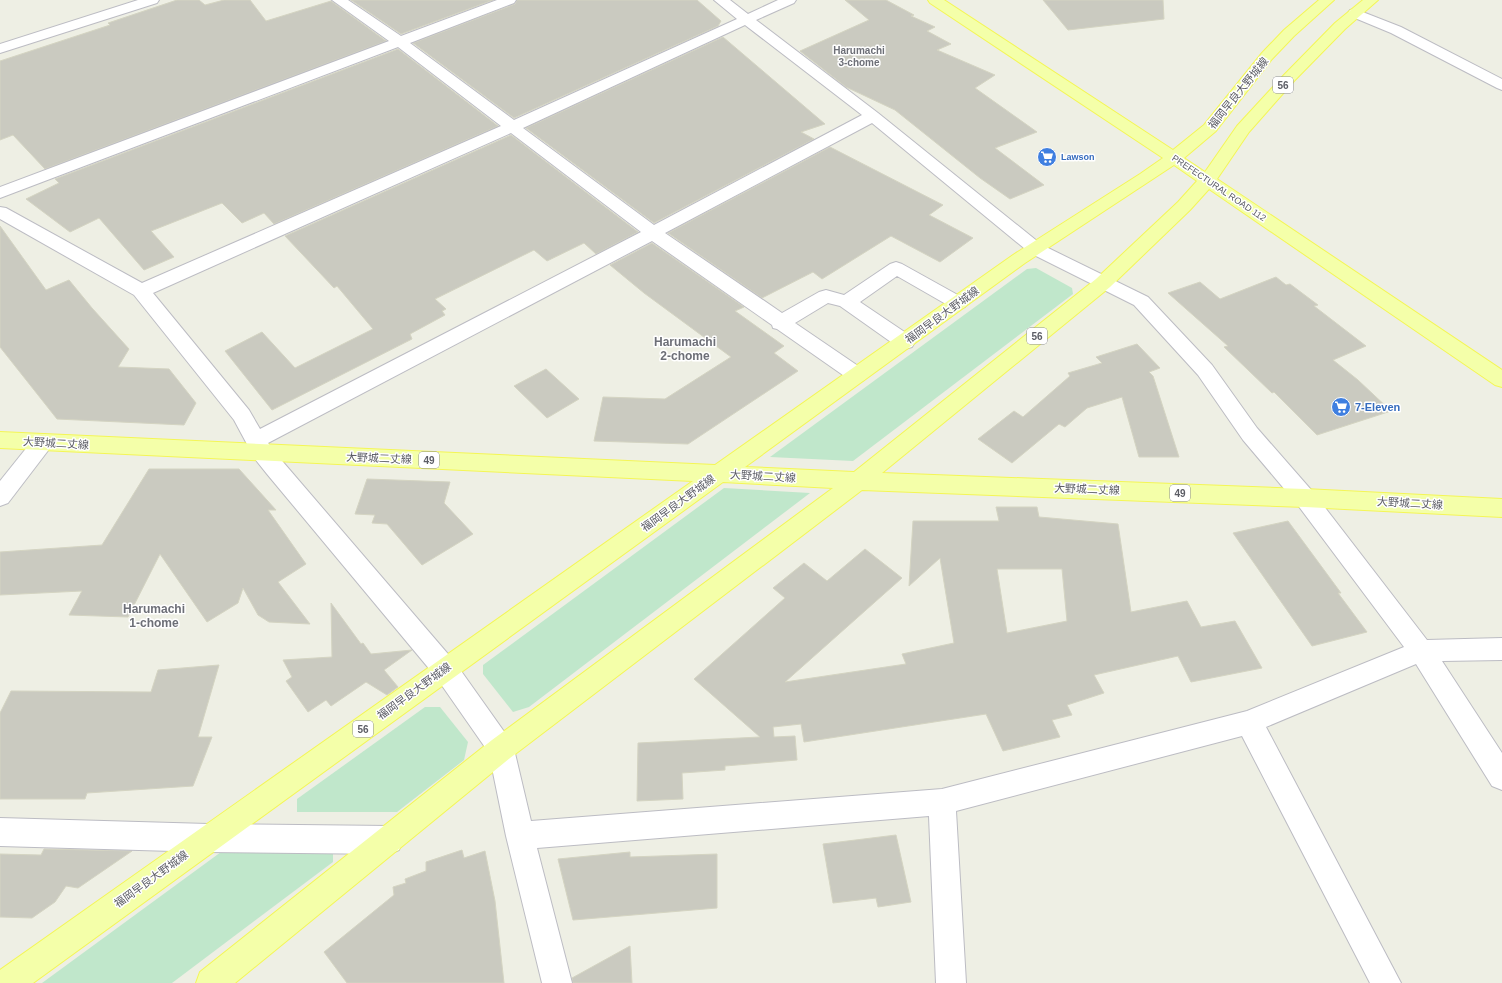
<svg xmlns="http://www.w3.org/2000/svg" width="1502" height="983" font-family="Helvetica,'Noto Sans JP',sans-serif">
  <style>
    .green { fill: #c0e7cb }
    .building { fill: #cacac0; stroke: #d4d4c2; fill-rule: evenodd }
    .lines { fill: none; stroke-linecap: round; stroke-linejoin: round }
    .minor-casing { stroke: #bcbcc3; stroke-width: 2 }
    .major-casing { stroke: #f4f656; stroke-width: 2 }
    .minor { fill: #fff; fill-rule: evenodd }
    .major { fill: #f4ffa9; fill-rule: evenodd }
    .labels { text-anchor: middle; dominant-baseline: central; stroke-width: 3; stroke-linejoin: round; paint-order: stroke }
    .far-shop-label { font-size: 9px; font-weight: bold; fill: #366cbe; stroke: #fff; text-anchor: start }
    .far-street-label { font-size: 9px; fill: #5c5d65; stroke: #fff }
    .far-neighbourhood-label { font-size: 10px; font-weight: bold; fill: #6d6f77; stroke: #fff }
    .shield { fill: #fff; stroke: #8d8e93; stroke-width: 1 }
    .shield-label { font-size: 10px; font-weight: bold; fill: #5c5d65 }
    .street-label { font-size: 11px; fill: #5c5d65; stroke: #fff }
    .shop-label { font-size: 11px; font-weight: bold; fill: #366cbe; stroke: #fff; text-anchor: start }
    .neighbourhood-label { font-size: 12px; font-weight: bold; fill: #6d6f77; stroke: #fff }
  </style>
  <rect width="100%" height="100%" fill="#eeefe4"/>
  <g class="green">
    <path d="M1036,268l36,20 1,6 -220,167 -83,-4 257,-188z"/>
    <path d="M724,488l86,5 -281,214 -16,5 -30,-38v-9z"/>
    <path d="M425,707h15l28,35 -4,18 -67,52h-100v-13z"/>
    <path d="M333,851v11l-161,121h-130l179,-131z"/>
  </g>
  <g class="building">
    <path d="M177,0h22l6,5 19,-5h26l16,21 65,-20 55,40 -341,128 -32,-34 -13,5v-79l110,-36 -2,-2z"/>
    <path d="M351,0h142l-92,34z"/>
    <path d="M517,0h180l24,21 -3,5 -204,92 -101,-75 102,-39z"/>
    <path d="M845,0h41l28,15 -3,1 24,11 -8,4 24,13 -14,6 58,25 -20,13 62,44 -42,16 49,37 -34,14 -30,-21 -85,-68 -49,-23 -46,-36 69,-31z"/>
    <path d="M1043,0h120l1,19 -96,11z"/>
    <path d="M723,37l102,87 -24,8 13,7 -160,84 -128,-95z"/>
    <path d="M398,49l100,77 -224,98 -10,-11 -22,10 -20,-20 -71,28 23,26 -30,13 -45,-52 -29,14 -44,-33 33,-16 -4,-4z"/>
    <path d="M511,135l127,97 -42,22 -12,-11 -37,18 -13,-11 -99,49 11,10 -4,2 3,4 -35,19 2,5 -140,71 -47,-59 37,-19 33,36 78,-39 -36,-43 -3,2 -49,-52z"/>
    <path d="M830,147l113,58 -14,10 44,23 -33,24 -49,-26 -69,43 -9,-7 -51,26 -94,-65z"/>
    <path d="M0,226l46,64 23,-10 23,28 37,41 -11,18 51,2 27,34 -12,22 -127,-6 -57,-72z"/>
    <path d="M652,243l92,64 -9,4 49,35 -10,7 24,18 -110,73 -94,-3 9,-44 62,2 66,-42 -87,-64 -34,-28z"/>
    <path d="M1276,277l10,8 4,-1 28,21 -4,1 52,40 -33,14 25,20 33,31 -74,24 -43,-43 -2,1 -48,-46 4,-1 -60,-53 32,-11 20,17z"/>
    <path d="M1137,344l23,24 -11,4 4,4 26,81h-40l-17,-60 -35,11 -22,19 -6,-3 -47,39 -34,-24 36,-28 9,6 47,-41 -2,-3 34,-10 -6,-6z"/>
    <path d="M546,369l33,30 -32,19 -33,-32z"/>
    <path d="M149,469h90l37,41h-8l38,54 -28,18 32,42 -41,-2 -11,-7 -15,-27 -5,15 -31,19 -47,-68 -32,63 -59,-2 13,-24 -82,4v-43l102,-7z"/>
    <path d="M367,479l83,3 -6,21 29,31 -51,31 -35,-41 -15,-1 3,-8 -20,-1z"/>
    <path d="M996,507h41l2,10 79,7 13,88 56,-11 14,26 34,-6 27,47 -71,14 -13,-26 -84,19 10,18 -37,12 5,10 -20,5 8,17 -57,14 -17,-37 -182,28 -3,-18 -28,3 1,10 21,-1 2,24 -72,6v4l-43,3 1,26 -46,2 1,-58 122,-6 -66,-58 91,-81 -12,-10 31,-25 23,18 38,-32 37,29 -117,104 121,-18 -4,-10 52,-11 -14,-85 -31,28 4,-65h86zM997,569h65l5,52 -60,12z"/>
    <path d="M1288,521l53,72h-3l29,39 -55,14 -79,-113z"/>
    <path d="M331,603l30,41 2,-1 8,11 41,-4 -28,20 14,17 -11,8 -21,-13 -35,24 -5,-6 -18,12 -22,-31 6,-4 -9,-17 49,-3z"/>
    <path d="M219,665l-21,72h14l-19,49 -106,7 -2,6h-85v-86l11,-22 140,1 7,-22z"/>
    <path d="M896,835l15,67 -33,5 -2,-9 -43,5 -10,-59z"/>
    <path d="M44,849l88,2 -54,37 -12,-2 -11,16 -23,16 -32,-1v-63l41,1z"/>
    <path d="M462,850l2,8 21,-7 10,50 9,82h-157l-23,-31 70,-57 -1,-8 13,-4 -1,-4 21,-8v-9z"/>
    <path d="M630,852v5l87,-3v54l-144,12 -15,-61z"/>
    <path d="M630,946l2,37h-59l-1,-5z"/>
  </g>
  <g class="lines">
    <g class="minor-casing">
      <g id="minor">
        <path d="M138,0h21l-2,3 -157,50v-9z"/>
        <path d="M332,0h16l53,36 96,-36h19l-2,3 -104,40 104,77 223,-101 -23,-19h16l18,14 30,-14h18l-2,3 -38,17 122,93 164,132 106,52 64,68 45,63 56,64 114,148 75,-2v22l-60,1 60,92v37l-10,-4 -76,-122 -150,63 135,256h-31l-128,-247 -286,75 10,172h-30l-7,-167 -392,32 35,135h-30l-36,-147 -17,-83 -53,-76 -169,-203 -12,-15 -21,-39 -100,-125 -134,-76v-12l6,1 136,75 359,-157 -103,-79 -398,151v-11l389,-146zM745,25l117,90 -208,110 -131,-97zM872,123l158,130 104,52 64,70 45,65 54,64 107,143 -157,64 -305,78 -411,32 -17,-72 -4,-9 -56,-79 -171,-199 -15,-19 384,-202 120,84 1,3 4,1 73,51 7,2 7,-2 3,-5 -3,-5 -69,-47 33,-20 12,3 58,41 7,2 7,-2 3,-5 -3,-5 -52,-35 37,-26 54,31 7,2 7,-2 2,-4 -2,-4 -63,-35 -6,-2 -6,2 -46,31 -18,-5 -7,2 -37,21 -117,-80zM511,133l130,99 -381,197 -11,-19 -96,-117z"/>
        <path d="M1355,9l46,18 101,52v11l-5,-2 -106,-55 -41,-17 -2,-3 2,-3z"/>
        <path d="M43,434l7,2 4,6 -4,6 -42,55 -8,3v-25l36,-45z"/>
        <path d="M0,818l208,6 181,2 10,4 4,10 -4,10 -10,4 -181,-2 -208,-6z"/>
      </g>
    </g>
    <g class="major-casing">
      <path id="major" d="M928,0h16l229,150 31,-25 58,-72 22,-23 35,-30h15l-40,36 -22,23 -56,72 -32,27 21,14 32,-46 47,-51 51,-52 28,-23h15l-33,29 -51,52 -45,51 -32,47 285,191v17l-7,-2 -286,-196 -19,21 -80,77 -228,186 423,16 197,10v18l-197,-10 -443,-17 -352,268 -275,225h-39l4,-11 292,-232 341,-252 -110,-6 -690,501h-33v-13l693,-489 -693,-33v-16l715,33 298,-210 127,-81 23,-16 -233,-155zM1174,165l23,16 -19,21 -82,77 -242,193 -109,-5 280,-204z"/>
    </g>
    <use href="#minor" class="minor"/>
    <use href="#major" class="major"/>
  </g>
  <defs>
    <g id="supermarket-disc" transform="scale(1)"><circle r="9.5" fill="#3f7fe0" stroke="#fff"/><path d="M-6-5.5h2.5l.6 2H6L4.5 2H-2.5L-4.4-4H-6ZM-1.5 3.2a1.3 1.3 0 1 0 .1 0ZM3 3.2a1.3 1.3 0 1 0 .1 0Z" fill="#fff"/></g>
  </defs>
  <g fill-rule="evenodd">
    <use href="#supermarket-disc" x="1047" y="157"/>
    <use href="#supermarket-disc" x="1341" y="407"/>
  </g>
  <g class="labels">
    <g class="far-shop-label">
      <text x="1061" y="157">Lawson</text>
    </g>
    <g class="far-street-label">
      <text transform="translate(1219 188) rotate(34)">PREFECTURAL ROAD 112</text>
    </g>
    <g class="far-neighbourhood-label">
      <text x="859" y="50">Harumachi<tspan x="859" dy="12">3-chome</tspan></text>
    </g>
    <g class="shield">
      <rect x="1273" y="77" width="20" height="16" rx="3"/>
      <rect x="1027" y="328" width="20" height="16" rx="3"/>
      <rect x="419" y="452" width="20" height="16" rx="3"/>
      <rect x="1170" y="485" width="20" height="16" rx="3"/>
      <rect x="353" y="721" width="20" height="16" rx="3"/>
    </g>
    <g class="shield-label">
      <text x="1283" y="85">56</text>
      <text x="1037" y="336">56</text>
      <text x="429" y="460">49</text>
      <text x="1180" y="493">49</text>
      <text x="363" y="729">56</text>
    </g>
    <g class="street-label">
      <text transform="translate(1238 93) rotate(-51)">福岡早良大野城線</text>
      <text transform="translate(942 315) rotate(-36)">福岡早良大野城線</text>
      <text transform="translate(56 443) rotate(3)">大野城二丈線</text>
      <text transform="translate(379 458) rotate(2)">大野城二丈線</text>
      <text transform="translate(763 476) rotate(3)">大野城二丈線</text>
      <text transform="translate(1087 489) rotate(2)">大野城二丈線</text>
      <text transform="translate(678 503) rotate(-36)">福岡早良大野城線</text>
      <text transform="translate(1410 503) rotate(3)">大野城二丈線</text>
      <text transform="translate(414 691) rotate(-36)">福岡早良大野城線</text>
      <text transform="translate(151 879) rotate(-36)">福岡早良大野城線</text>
    </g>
    <g class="shop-label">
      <text x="1355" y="407">7-Eleven</text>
    </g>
    <g class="neighbourhood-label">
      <text x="685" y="342">Harumachi<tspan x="685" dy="14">2-chome</tspan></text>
      <text x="154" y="609">Harumachi<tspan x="154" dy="14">1-chome</tspan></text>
    </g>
  </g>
</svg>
